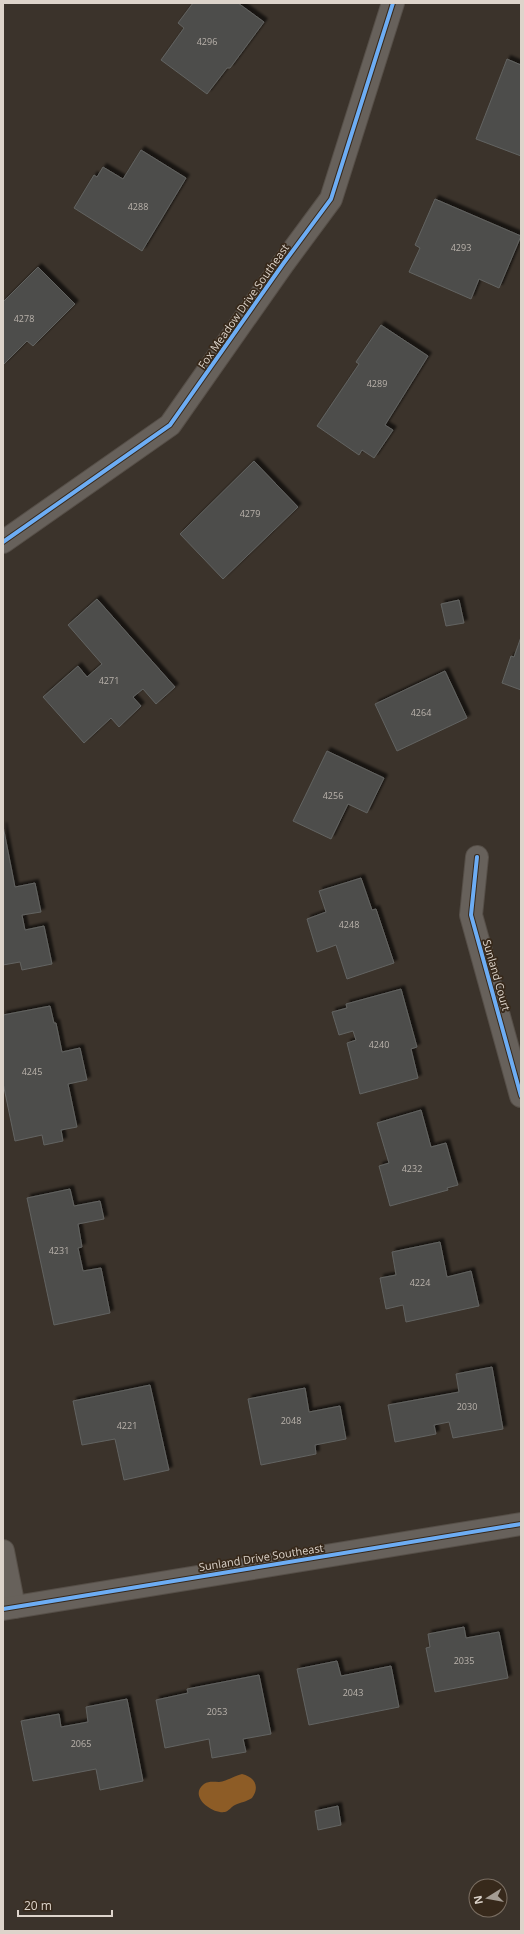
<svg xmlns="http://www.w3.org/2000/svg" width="524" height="1934" font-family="'Open Sans',sans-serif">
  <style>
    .water { fill: #8d5c26 }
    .building { fill: #4e4e4c; stroke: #626361; filter: url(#shadow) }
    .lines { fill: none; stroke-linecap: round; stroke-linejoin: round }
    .minor-casing { stroke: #564f48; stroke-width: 24 }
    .minor { stroke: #67615b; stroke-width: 22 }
    .cycleway-casing { stroke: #37291b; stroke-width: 6 }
    .cycleway { stroke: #6dadf4; stroke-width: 4 }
    .labels { text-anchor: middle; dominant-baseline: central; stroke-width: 3.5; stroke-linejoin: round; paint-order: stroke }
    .number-label { font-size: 9px; fill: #b9b2ab }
    .street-label { font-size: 11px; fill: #ddd4cb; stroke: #37291b }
  </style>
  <defs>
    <filter id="shadow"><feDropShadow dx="3.5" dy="-3.5" stdDeviation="1" flood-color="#0009"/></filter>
  </defs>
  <rect width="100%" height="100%" fill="#3b332b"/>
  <path class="water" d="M242,1774c13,3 18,13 10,24 -6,4 -11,4 -17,7 -4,2 -6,6 -10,7 -13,2 -37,-16 -21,-28 5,-3 9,-2 15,-2 8,-1 15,-6 23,-8z"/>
  <g class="building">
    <path d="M193,3h45l26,19 -34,46h-3l-20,26 -46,-34 23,-32 -6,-5z"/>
    <path d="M507,59l14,6v91l-45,-17z"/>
    <path d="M141,150l45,28 -44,73 -68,-43 20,-33 3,2 6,-10 20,12z"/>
    <path d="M435,199l86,37 -22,52 -20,-9 -8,20 -62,-27 11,-24 -5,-3z"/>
    <path d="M38,267l37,37 -42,42 -6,-5 -24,24v-63z"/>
    <path d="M381,325l47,31 -43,69 8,5 -19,28 -12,-8 -3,5 -42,-29 42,-62 -3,-2z"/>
    <path d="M254,461l44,46 -75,72 -43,-45z"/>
    <path d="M97,599l78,88 -19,17 -13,-15 -10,8 8,9 -22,21 -8,-9 -27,25 -41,-46 35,-31 9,11 15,-13 -34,-39z"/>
    <path d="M459,600l5,23 -18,3 -5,-22z"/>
    <path d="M521,637v53l-19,-7 9,-27 3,1z"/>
    <path d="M445,671l22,47 -70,33 -22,-47z"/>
    <path d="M327,751l57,27 -17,35 -19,-9 -17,35 -38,-18z"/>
    <path d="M3,826l12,61 20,-4 6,29 -19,3 3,15 19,-4 8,38 -30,6 -2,-8 -17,3z"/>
    <path d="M361,878l11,32 4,-1 18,54 -47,16 -11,-34 -19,7 -10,-33 19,-7 -7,-21z"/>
    <path d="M401,989l16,58 -6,2 7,29 -58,16 -13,-51 9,-3 -3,-9 -14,4 -7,-23 15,-4 -1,-4z"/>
    <path d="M50,1006l4,17h2l6,29 18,-4 7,32 -19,4 9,43 -16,3 2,11 -19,4 -2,-10 -27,6 -12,-58v-68z"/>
    <path d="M421,1110l10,37 15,-4 12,42 -11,3 1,2 -58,16 -11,-40 10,-3 -12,-40z"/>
    <path d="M70,1189l4,17 26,-5 4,18 -26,5 4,23 -4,1 5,23 18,-3 9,45 -56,12 -27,-127z"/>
    <path d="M440,1242l7,35 24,-6 8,35 -73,16 -3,-17 -17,4 -6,-31 16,-3 -4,-23z"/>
    <path d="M492,1367l11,62 -50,9 -4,-16 -15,3 2,9 -41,8 -7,-37 71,-13 -3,-18z"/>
    <path d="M150,1385l19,85 -45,10 -9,-41 -33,6 -9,-44z"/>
    <path d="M305,1388l4,24 31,-6 6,33 -31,6 1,9 -55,11 -13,-66z"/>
    <path d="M464,1627l2,11 33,-6 9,46 -73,14 -9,-44 4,-1 -2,-13z"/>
    <path d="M337,1661l4,15 50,-10 8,41 -90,18 -12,-56z"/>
    <path d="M259,1675l12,59 -28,5 3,13 -34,6 -3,-19 -44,9 -9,-48 32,-7 -1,-4z"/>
    <path d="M127,1699l16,82 -43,9 -4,-21 -63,12 -12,-60 38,-7 2,13 27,-5 -2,-15z"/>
    <path d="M338,1806l3,19 -23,5 -3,-19z"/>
  </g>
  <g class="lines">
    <g class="minor-casing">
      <g id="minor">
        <path d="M3,542l167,-117 113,-161 48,-65 62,-196"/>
        <path d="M477,857l-6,58 50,181"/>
        <path d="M3,1551l11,56"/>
        <path d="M3,1609l518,-85"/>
      </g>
    </g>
    <use href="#minor" class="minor"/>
    <g class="cycleway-casing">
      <g id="cycleway">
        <path d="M3,542l167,-117 113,-161 48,-65 62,-196"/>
        <path d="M477,857l-6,58 50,181"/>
        <path d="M3,1609l518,-85"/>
      </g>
    </g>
    <use href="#cycleway" class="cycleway"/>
  </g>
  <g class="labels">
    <g class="number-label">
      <text x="207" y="41">4296</text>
      <text x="138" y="206">4288</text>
      <text x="461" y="247">4293</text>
      <text x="24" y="318">4278</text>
      <text x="377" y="383">4289</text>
      <text x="250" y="513">4279</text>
      <text x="109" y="680">4271</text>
      <text x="421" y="712">4264</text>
      <text x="333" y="795">4256</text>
      <text x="349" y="924">4248</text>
      <text x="379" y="1044">4240</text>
      <text x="32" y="1071">4245</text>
      <text x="412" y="1168">4232</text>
      <text x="59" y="1250">4231</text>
      <text x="420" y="1282">4224</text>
      <text x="467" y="1406">2030</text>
      <text x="291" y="1420">2048</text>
      <text x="127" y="1425">4221</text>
      <text x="464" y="1660">2035</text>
      <text x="353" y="1692">2043</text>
      <text x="217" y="1711">2053</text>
      <text x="81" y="1743">2065</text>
    </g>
    <g class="street-label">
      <text transform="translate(243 306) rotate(-55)">Fox Meadow Drive Southeast</text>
      <text transform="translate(497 975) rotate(74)">Sunland Court</text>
      <text transform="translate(261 1557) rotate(-9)">Sunland Drive Southeast</text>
    </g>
  </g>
  <rect width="524" height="1934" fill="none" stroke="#ddd4cb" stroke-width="8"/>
  <g transform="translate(488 1898) rotate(259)"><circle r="19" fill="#37291b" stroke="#796d61"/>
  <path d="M0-3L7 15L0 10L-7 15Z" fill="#a49c93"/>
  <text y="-6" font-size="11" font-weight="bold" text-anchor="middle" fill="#ddd4cb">N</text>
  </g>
  <path d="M18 1910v6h94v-6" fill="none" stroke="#ddd4cb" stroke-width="2"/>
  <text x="24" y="1910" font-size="12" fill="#ddd4cb" stroke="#37291b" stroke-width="3" paint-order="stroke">20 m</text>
</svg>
